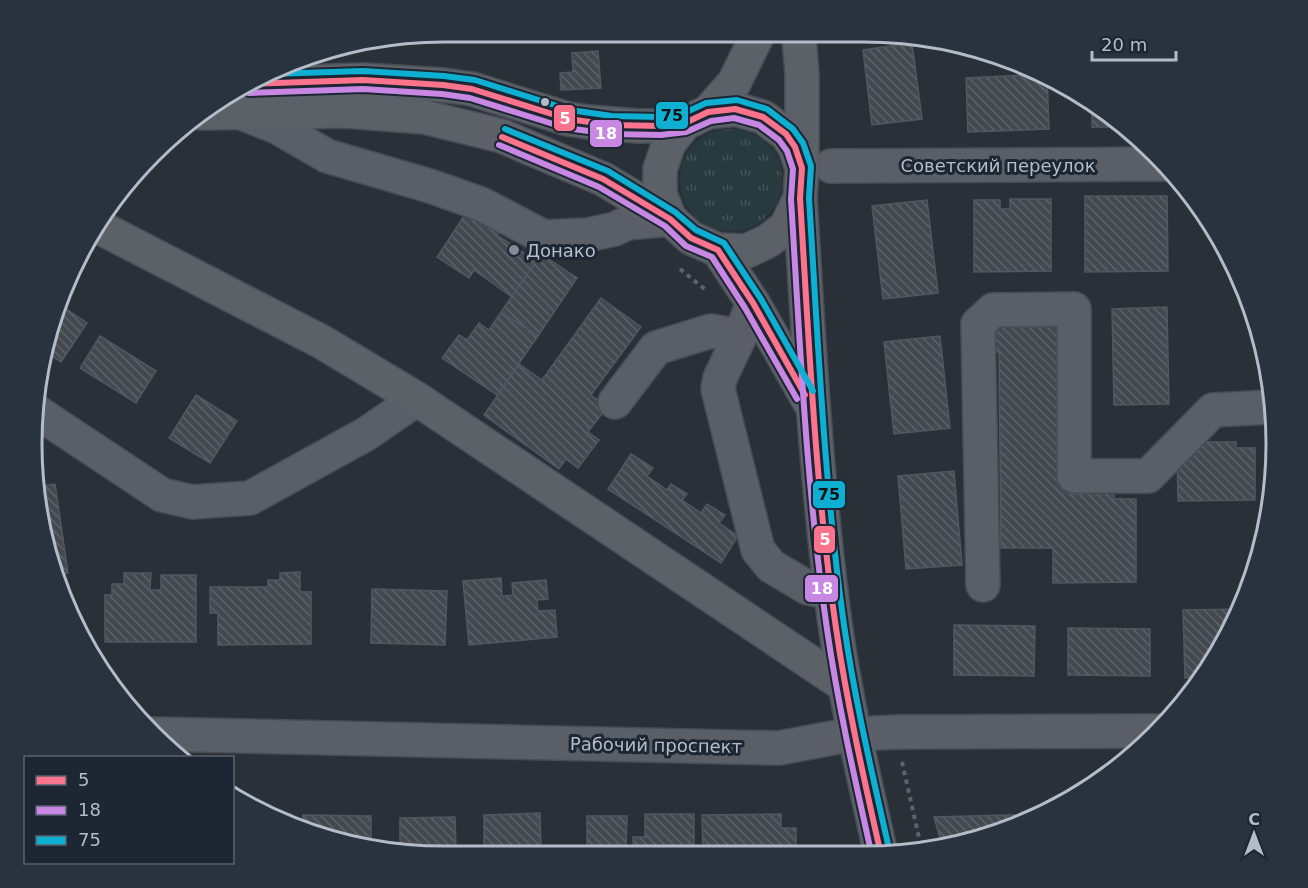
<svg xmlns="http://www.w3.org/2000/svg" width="1308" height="888" font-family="'DejaVu Sans',sans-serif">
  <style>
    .grass { fill: url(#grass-tufts) }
    .building { fill: url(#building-back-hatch); stroke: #52575f; stroke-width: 1.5 }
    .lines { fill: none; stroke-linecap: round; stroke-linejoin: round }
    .minor-casing { stroke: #484c53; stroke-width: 36 }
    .major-casing { stroke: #484c55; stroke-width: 36 }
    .path { stroke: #5d636a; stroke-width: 4; stroke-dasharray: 4.5 4.5; stroke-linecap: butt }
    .minor { stroke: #5a5e66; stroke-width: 33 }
    .major { stroke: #5c6168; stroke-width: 33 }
    .bus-1-casing { stroke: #1d2633; stroke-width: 10 }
    .bus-2-casing { stroke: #1d2633; stroke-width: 10 }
    .bus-3-casing { stroke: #1d2633; stroke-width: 10 }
    .bus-1 { stroke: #fc738d; stroke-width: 6 }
    .bus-2 { stroke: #c787e3; stroke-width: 6 }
    .bus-3 { stroke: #0dafd3; stroke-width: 6 }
    .bus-dot { fill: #b4bcc9; stroke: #1d2633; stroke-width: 2 }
    .poi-dot { fill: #848b96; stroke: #1d2633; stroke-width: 2 }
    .labels { text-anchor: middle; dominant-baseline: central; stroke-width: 6; stroke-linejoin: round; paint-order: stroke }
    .street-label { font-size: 18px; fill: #b4bcc9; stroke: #1d2633 }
    .poi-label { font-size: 18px; fill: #b4bcc9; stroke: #1d2633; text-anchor: start }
    .rim { fill: none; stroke: #b4bcc9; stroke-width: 3 }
    .line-badge { stroke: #1d2633; stroke-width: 2 }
    .badge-label { font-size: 16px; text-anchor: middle; font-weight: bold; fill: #fff }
    .pale-badge-label { font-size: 16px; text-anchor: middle; font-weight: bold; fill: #111 }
  </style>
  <defs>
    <pattern id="grass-tufts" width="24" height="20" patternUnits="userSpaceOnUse" patternTransform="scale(1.5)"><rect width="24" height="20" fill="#273a3e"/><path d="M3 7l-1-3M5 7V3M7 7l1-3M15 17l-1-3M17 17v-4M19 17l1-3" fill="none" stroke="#445559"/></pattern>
    <pattern id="building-back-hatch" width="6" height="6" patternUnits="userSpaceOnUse" patternTransform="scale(1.5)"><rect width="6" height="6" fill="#444950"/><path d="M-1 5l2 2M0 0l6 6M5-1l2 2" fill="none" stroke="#5d6168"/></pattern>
  </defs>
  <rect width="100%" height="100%" fill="#2a3038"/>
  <circle class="grass" cx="731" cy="180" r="51"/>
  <g class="building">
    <path d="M912,43l10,76 -50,6 -9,-75z"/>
    <path d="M598,51l3,37 -40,2 -1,-17 13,-1 -1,-19z"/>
    <path d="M1047,74l2,55 -81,3 -2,-54z"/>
    <path d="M1092,107l28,20h-28z"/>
    <path d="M1085,196h82l1,75 -83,1z"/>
    <path d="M1010,199h41v72l-77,1v-72h26v9h10z"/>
    <path d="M927,200l11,93 -55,6 -11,-93z"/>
    <path d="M470,207l32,21 -5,7 39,26 -24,36 -38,-27 -5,8 -32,-21z"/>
    <path d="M541,254l36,24 -39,58 -37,-24z"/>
    <path d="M601,298l40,29 -50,68 16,12 -19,25 11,8 -21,28 -12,-9 -7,10 -75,-54 35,-51 23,16z"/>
    <path d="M59,304l28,19 -26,39 -14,-9z"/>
    <path d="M1167,307l2,97 -55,1 -2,-96z"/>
    <path d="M501,312l37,24 -41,59 -55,-37 17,-23 8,5 12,-17 10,7z"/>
    <path d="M1059,321l2,166h11v7l42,-1v6h22v83l-83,1v-35h-52l-2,-196h-14v-15h11v-15z"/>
    <path d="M100,336l56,35 -20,32 -56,-35z"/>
    <path d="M940,336l10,92 -56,6 -10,-92z"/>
    <path d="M196,395l41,26 -27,42 -41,-25z"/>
    <path d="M1199,442h37v6h19v52l-77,1 -1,-51 22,-1z"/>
    <path d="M631,454l22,14 -6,8 20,14 4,-6 16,10 -5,6 19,13 6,-9 18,11 -6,8 19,13 -17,27 -113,-74z"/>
    <path d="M954,471l8,94 -56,4 -8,-93z"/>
    <path d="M55,484l13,89 -10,1 -19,-49 -2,-38z"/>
    <path d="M300,572v20h11v52l-93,1v-32h-8v-26h58v-7h12v-7z"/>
    <path d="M124,573h27l-1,17h11v-15h35v67h-91v-47h7v-11h12z"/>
    <path d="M501,578l1,18 11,-1 -1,-12 34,-3 2,19 -11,1 1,11 17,-1 2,27 -88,8 -6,-64z"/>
    <path d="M372,589l75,2 -2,54 -74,-2z"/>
    <path d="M1241,609l-34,64 -4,5h-18l-2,-68z"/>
    <path d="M954,625l81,1 -1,50 -80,-1z"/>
    <path d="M1068,628l82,1v47l-82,-1z"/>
    <path d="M540,813l1,38h-49v-5h-8v-31z"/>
    <path d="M291,814v10l-27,-9z"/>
    <path d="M645,814h49v40l-61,-1v-16h12z"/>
    <path d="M781,814v14h15v27l-93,-1 -1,-39z"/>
    <path d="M1041,814l-19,11 -79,24 -9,-32z"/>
    <path d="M303,815l68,1v31h5v2h-12l-61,-21z"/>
    <path d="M587,816h40l-1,34h-39z"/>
    <path d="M455,817l1,33 -56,-1v-31z"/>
  </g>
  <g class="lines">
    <g class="minor-casing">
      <g id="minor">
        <path d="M239,112l38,15 50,29 103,30 51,18 63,33 43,-2 28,-6 12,-6 43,-4"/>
        <path d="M831,166l335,-2"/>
        <path d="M753,303l-13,33 -20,42 -2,11 40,161 13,16 37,22 23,5"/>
        <path d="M615,402l41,-54 55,-17 29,5"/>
        <path d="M34,410l128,85 30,7 58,-4 116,-64 51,-35"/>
        <path d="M983,585l-5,-261 15,-14 81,-1v167h74l65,-66 58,-3 2,-2"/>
        <path d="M151,734l628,14 75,-14 44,-2 261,-1"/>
      </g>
    </g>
    <g class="major-casing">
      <g id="major">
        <path d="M799,37l3,37v89"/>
        <path d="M249,84l114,-4 80,5 29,4 96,30 20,3 50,4h23l24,-3"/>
        <path d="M708,112l26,-29 23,-47"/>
        <path d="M202,113l144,-2 78,6 78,19 23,10 78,33 67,40"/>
        <path d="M800,198l-14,29 -18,14 -21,10 -29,-1 -27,-12 -21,-19 -10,-25v-25l9,-26 16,-20 23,-11 27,-3 28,8 23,17 9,13 7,21 -2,30c8,132 15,263 31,394 10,89 31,176 50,263"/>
        <path d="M97,226l225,116 95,57 427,286"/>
        <path d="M718,250l35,53 56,98"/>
      </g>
    </g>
    <g class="path">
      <path d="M680,269l27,22"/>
      <path d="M1171,703h12"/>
      <path d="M902,762l20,89"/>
    </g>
    <use href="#minor" class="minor"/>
    <use href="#major" class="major"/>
    <g class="bus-1-casing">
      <g id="bus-1">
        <path d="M249,84l114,-4 80,5 29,4 96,30 43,6 50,1 24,-3 23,-11 27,-3 28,8 23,17 9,13 7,21 -2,30c9,143 15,288 36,430 11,76 28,151 45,227"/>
        <path d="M502,137l101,42 67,40 21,19 27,12 35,53 52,92"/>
      </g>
    </g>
    <g class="bus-2-casing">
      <g id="bus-2">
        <path d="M249,93l114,-4 79,5 28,4 96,30 45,6 50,1 25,-3 25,-11 23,-3 25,7 20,15 8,11 6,18 -2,30c9,143 15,287 36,430 11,76 28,151 45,227"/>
        <path d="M499,145l100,42 66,39 21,20 26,11 33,51 52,91"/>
      </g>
    </g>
    <g class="bus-3-casing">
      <g id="bus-3">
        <path d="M269,74l94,-3 81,5 31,4 95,30 42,6 49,1 21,-3 24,-11 31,-3 30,9 26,20 10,14 8,23 -2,32c9,142 15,286 35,427 11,77 29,152 46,228"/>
        <path d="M505,129l103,42 67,41 21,18 28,13 37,56 52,92"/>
      </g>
    </g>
    <use href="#bus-1" class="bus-1"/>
    <use href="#bus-2" class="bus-2"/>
    <use href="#bus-3" class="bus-3"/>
  </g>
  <circle class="bus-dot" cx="545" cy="102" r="5"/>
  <circle class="poi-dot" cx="514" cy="250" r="6"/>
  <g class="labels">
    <g class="street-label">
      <text x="998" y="165">Советский переулок</text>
      <text transform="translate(656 745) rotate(1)">Рабочий проспект</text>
    </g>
    <g class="poi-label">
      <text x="526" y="250">Донако</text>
    </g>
  </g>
  <path d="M0 0H1308V888H0ZM444 42H864A402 402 0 0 1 1266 444V444A402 402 0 0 1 864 846H444A402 402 0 0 1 42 444V444A402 402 0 0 1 444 42Z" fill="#29323f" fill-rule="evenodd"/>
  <path class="rim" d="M444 42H864A402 402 0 0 1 1266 444V444A402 402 0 0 1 864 846H444A402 402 0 0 1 42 444V444A402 402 0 0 1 444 42Z"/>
  <g class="line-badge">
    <rect x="655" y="101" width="34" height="29" rx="6" fill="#0dafd3"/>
    <rect x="553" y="104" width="23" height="28" rx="6" fill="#fc738d"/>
    <rect x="589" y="119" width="34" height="29" rx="6" fill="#c787e3"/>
    <rect x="812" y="480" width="34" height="29" rx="6" fill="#0dafd3"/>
    <rect x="813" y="525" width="23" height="29" rx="6" fill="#fc738d"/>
    <rect x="804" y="574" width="35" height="29" rx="6" fill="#c787e3"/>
  </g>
  <g class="badge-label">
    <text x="565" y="124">5</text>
    <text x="606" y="139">18</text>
    <text x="825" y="545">5</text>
    <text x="822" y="594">18</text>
  </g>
  <g class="pale-badge-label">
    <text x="672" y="121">75</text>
    <text x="829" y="500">75</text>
  </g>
  <rect x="24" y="756" width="210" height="108" fill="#1d2633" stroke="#59626f" stroke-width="1.5"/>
  <rect x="36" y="776" width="30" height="9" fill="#fc738d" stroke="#59626f" stroke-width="1.5"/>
  <text x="78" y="786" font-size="18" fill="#b4bcc9">5</text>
  <rect x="36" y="806" width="30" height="9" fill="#c787e3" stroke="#59626f" stroke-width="1.5"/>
  <text x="78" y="816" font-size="18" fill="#b4bcc9">18</text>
  <rect x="36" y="836" width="30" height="9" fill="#0dafd3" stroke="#59626f" stroke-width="1.5"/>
  <text x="78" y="846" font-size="18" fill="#b4bcc9">75</text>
  <g transform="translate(1254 834)" stroke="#1d2633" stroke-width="4.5" paint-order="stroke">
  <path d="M0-4.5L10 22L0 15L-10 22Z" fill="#b4bcc9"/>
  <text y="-9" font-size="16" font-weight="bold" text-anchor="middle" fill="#b4bcc9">С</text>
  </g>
  <path d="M1092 51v9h84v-9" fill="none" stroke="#b4bcc9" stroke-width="3"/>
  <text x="1101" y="51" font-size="18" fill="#b4bcc9" stroke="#1d2633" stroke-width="4.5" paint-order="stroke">20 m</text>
</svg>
